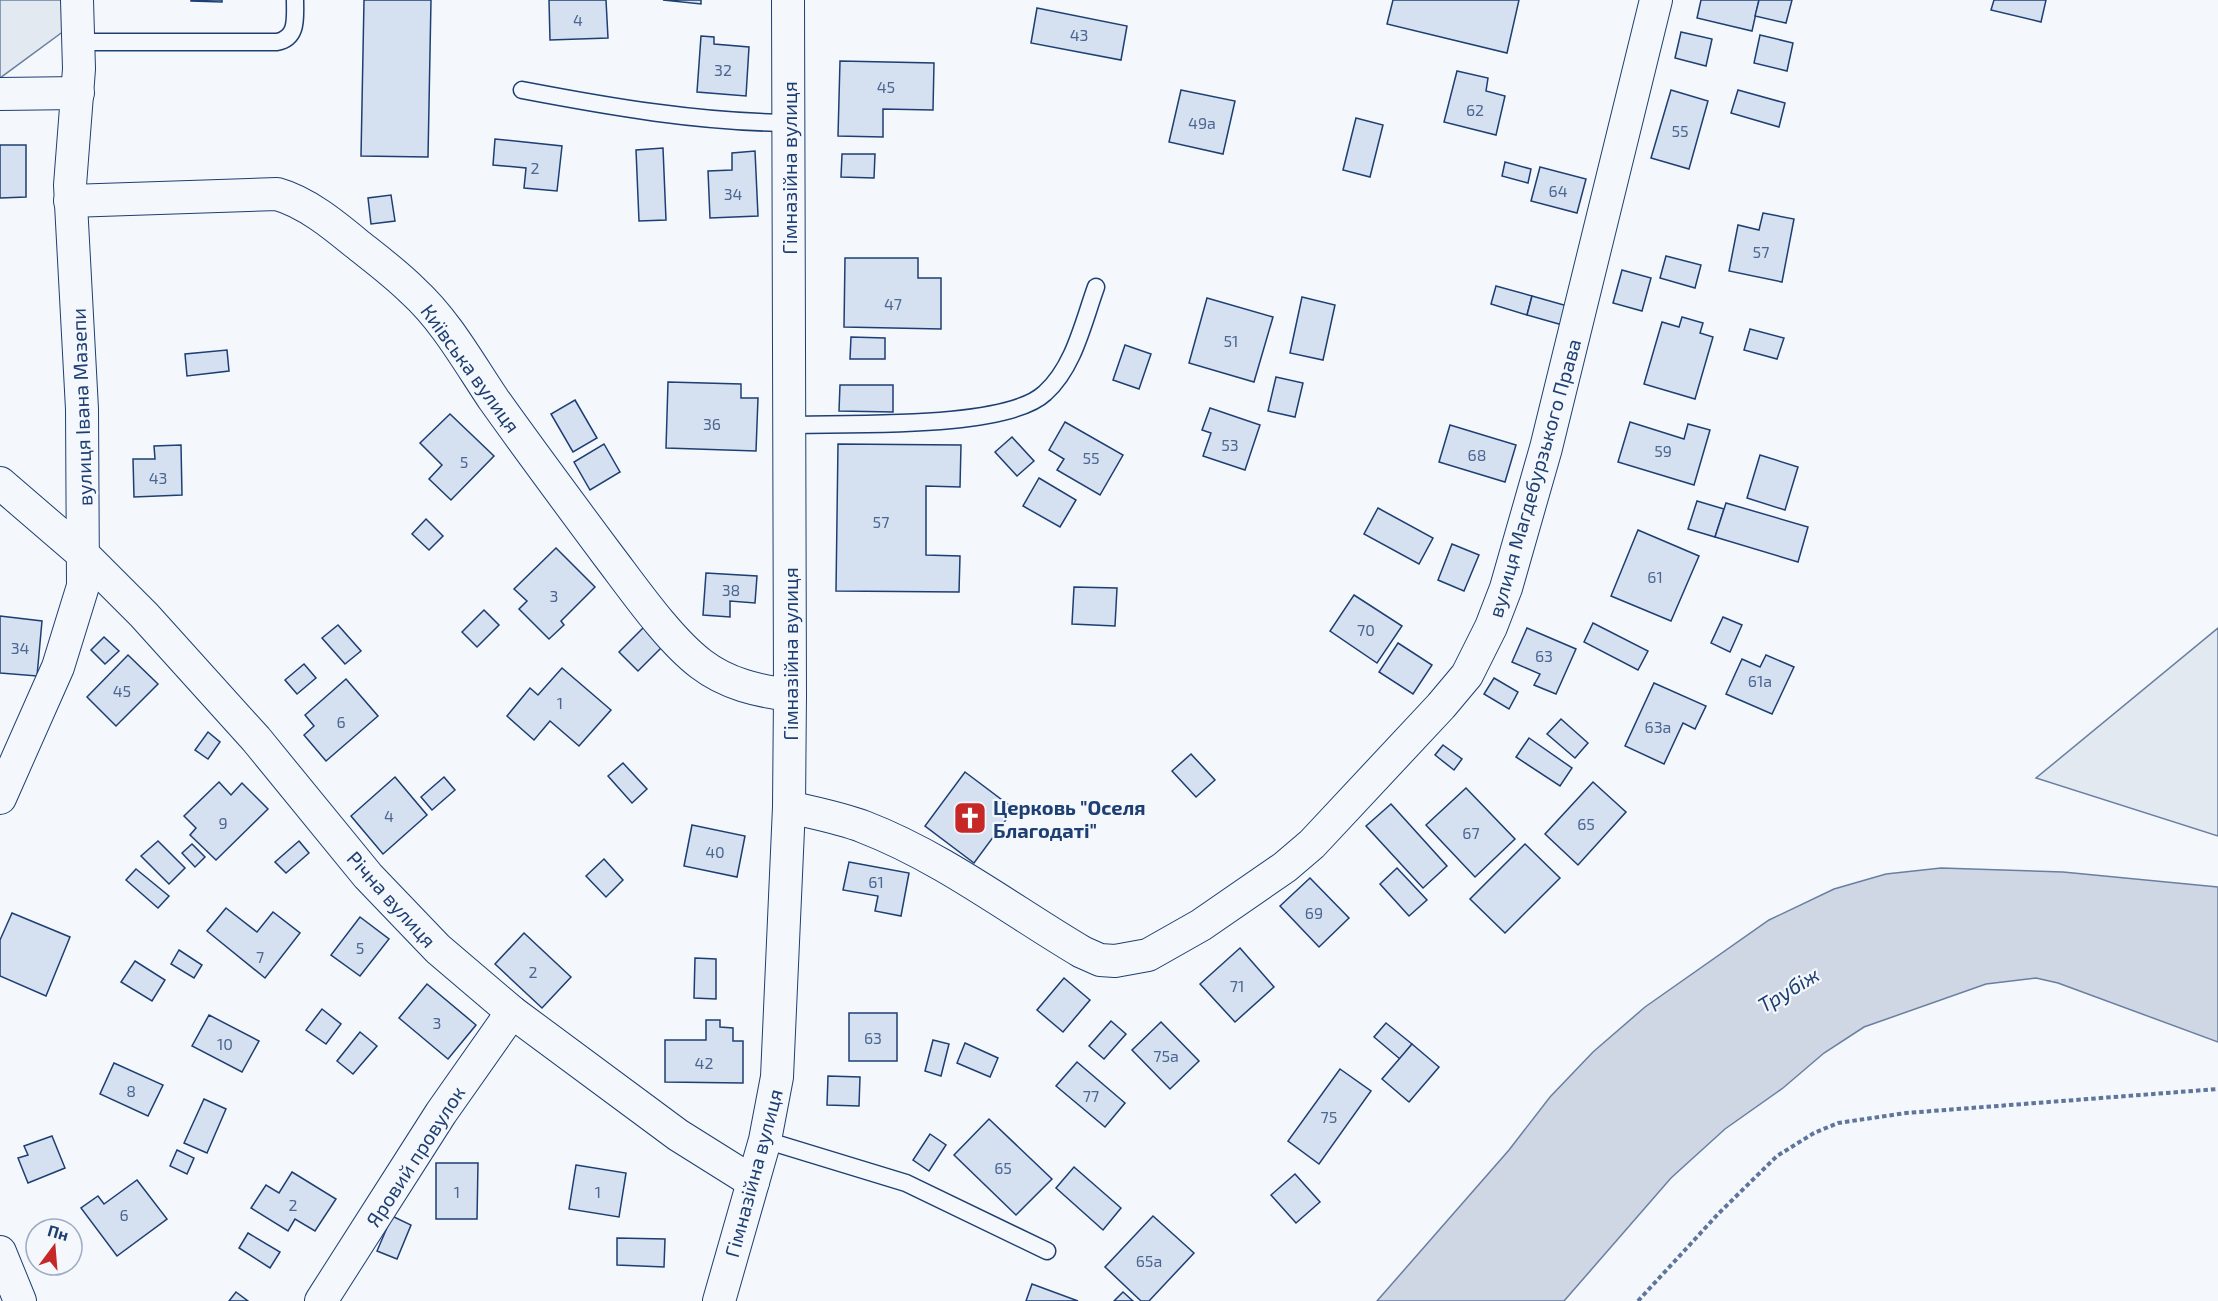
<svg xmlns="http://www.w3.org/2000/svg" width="2218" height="1301" font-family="'Exo 2',sans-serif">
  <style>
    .green { fill: #e3e9f0; stroke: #687fa3; stroke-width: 1.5 }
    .water { fill: #cfd7e4; stroke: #687fa3; stroke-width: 1.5 }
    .building { fill: #d5e0f0; stroke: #1d3f73; stroke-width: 1.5 }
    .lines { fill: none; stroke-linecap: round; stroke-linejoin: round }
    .service-casing { stroke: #1d3f73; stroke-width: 19 }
    .minor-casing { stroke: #1d3f73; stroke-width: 34 }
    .path { stroke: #5e769c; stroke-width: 4; stroke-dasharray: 4.5 3; stroke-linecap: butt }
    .service { stroke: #f4f7fb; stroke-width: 16 }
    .minor { stroke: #f4f7fb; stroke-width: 32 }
    .labels { text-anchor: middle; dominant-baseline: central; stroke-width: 4.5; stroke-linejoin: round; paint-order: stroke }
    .number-label { font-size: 16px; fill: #4b6792 }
    .street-label { font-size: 20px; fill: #1d3f73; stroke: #f4f7fb }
    .poi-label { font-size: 20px; font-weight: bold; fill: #1d3f73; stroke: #f4f7fb; text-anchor: start }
    .water-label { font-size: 21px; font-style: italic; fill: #1d3f73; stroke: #f4f7fb }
  </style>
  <rect width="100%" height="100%" fill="#f4f7fb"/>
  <g class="green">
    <path d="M0,0h65l3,28 -68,50z"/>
    <path d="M2218,628v208l-182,-58z"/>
  </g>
  <path class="water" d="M1941,868l122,4 155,15v155l-160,-59 -22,-5 -50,6 -122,43 -40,26 -41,35 -58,41 -54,49 -107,123h-187l132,-151 41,-53 43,-45 52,-45 124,-87 65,-31 52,-15z"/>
  <g class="building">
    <path d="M191,0h31v2l-31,-1z"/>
    <path d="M364,0h67l-3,157 -67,-1z"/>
    <path d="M549,0h57l2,38 -58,2z"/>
    <path d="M663,0h38v4z"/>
    <path d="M1393,0h126l-12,53 -120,-29z"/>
    <path d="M1701,0h58l-7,31 -55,-13z"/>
    <path d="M1759,0h33l-6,23 -31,-7z"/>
    <path d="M1994,0h52l-5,22 -50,-12z"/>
    <path d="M1037,8l90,18 -6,34 -90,-17z"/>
    <path d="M1681,32l31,7 -6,27 -31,-8z"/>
    <path d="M1760,35l33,8 -6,28 -33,-8z"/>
    <path d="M701,36l13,1v7l35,3 -3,49 -49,-4z"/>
    <path d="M840,61l94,2 -1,47 -50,-1v28l-45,-1z"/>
    <path d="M1457,71l31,7 -2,13 19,5 -9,39 -52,-13z"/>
    <path d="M1181,90l54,11 -12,53 -54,-12z"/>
    <path d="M1671,90l37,11 -19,68 -38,-11z"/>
    <path d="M1738,90l47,13 -6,24 -48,-14z"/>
    <path d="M1356,118l27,7 -13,52 -27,-7z"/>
    <path d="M495,139l67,7 -5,45 -33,-3 2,-20 -33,-3z"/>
    <path d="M0,145h26v52l-26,1z"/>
    <path d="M663,148l3,72 -27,1 -3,-71z"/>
    <path d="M755,151l3,65 -48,2 -2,-47 24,-1v-17z"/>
    <path d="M842,154h33l-1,24 -33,-1z"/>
    <path d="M1505,162l26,7 -3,14 -26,-7z"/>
    <path d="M1540,167l46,12 -9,34 -46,-12z"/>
    <path d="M391,195l4,26 -24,3 -3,-26z"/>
    <path d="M1763,213l31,6 -12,63 -53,-11 9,-46 21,5z"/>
    <path d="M1666,256l35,9 -6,23 -35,-10z"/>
    <path d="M845,258h73v20h23v51l-97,-2z"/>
    <path d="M1622,270l29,8 -9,33 -29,-8z"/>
    <path d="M1496,286l36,10 -5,19 -36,-11z"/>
    <path d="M1532,296l39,11 -5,19 -39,-11z"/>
    <path d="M1302,297l33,8 -12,55 -33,-7z"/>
    <path d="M1207,298l66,19 -19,65 -65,-19z"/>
    <path d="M1682,317l21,6 -3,10 13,4 -18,62 -51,-15 18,-62 17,5z"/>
    <path d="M1750,329l34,9 -7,21 -33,-9z"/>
    <path d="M851,337l34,1v21h-35z"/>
    <path d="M1125,345l26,9 -12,35 -26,-9z"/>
    <path d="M227,350l2,21 -42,5 -2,-22z"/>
    <path d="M1276,377l27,6 -8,34 -27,-6z"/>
    <path d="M668,382l73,2v14h17l-2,53 -90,-3z"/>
    <path d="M840,385h53v27l-54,-1z"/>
    <path d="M575,400l22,38 -24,14 -22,-38z"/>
    <path d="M1210,408l50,17 -15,45 -42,-14 8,-23 -9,-3z"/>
    <path d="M450,414l44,42 -43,44 -22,-21 13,-14 -22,-22z"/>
    <path d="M1065,422l58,33 -23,40 -43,-25 7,-11 -15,-9z"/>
    <path d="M1630,422l54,17 4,-15 22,6 -16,55 -76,-23z"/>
    <path d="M1450,425l66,20 -11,37 -66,-20z"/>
    <path d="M1012,437l22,24 -17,15 -22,-24z"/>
    <path d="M604,444l16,28 -30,18 -16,-28z"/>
    <path d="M838,444l123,1 -1,42 -34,-1v69l34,1 -1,36 -123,-1z"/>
    <path d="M181,445l1,50 -48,2 -1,-38h22l-1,-13z"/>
    <path d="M1760,455l38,12 -13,43 -38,-12z"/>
    <path d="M1039,478l37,22 -16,27 -37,-21z"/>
    <path d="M1697,501l27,8 -9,28 -27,-8z"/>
    <path d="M1726,503l82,24 -10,35 -83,-25z"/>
    <path d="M1378,508l55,30 -14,26 -55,-30z"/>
    <path d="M426,519l17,17 -14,14 -17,-16z"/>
    <path d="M1638,530l61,26 -28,65 -60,-25z"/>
    <path d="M1452,544l27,11 -15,36 -26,-11z"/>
    <path d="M556,548l39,39 -34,34 3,4 -15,14 -30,-30 8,-8 -13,-12z"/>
    <path d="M706,573l51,3 -2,27 -25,-2v16l-27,-2z"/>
    <path d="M1074,587l43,1 -2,38 -43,-2z"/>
    <path d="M1354,595l48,31 -25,37 -47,-32z"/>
    <path d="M484,610l15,15 -22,22 -15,-15z"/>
    <path d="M0,616l42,5 -5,55 -37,-3z"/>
    <path d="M1723,617l19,8 -12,27 -19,-9z"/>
    <path d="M1593,623l55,28 -10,19 -54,-28z"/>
    <path d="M338,625l23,26 -16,13 -23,-26z"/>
    <path d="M645,626l19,19 -26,26 -19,-19z"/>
    <path d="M1527,628l49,21 -20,45 -22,-9 6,-11 -28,-12z"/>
    <path d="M104,637l15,14 -14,13 -14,-14z"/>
    <path d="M1398,643l34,22 -19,29 -34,-22z"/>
    <path d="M128,655l30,29 -42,42 -29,-29z"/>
    <path d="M1766,655l28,12 -22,47 -46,-20 16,-35 18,8z"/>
    <path d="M304,664l12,14 -19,16 -12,-14z"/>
    <path d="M562,668l49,42 -32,36 -29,-25 -16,19 -27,-24 23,-28 8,7z"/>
    <path d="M1494,678l24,14 -9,17 -25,-15z"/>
    <path d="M346,679l32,37 -52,45 -22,-26 10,-9 -9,-11z"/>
    <path d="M1654,683l52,23 -11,23 -12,-6 -19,41 -39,-18z"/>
    <path d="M1561,719l27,24 -13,15 -28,-24z"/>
    <path d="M208,732l12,10 -12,17 -13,-9z"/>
    <path d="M1529,738l43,30 -12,18 -44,-29z"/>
    <path d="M1443,745l19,14 -8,11 -19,-15z"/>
    <path d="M1191,754l24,26 -19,17 -24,-26z"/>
    <path d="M623,763l24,26 -15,14 -24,-27z"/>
    <path d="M965,772l49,37 -40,54 -49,-37z"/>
    <path d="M395,777l32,38 -44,39 -32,-38z"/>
    <path d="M444,777l11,13 -23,20 -11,-13z"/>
    <path d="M219,782l12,13 11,-12 26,26 -52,51 -26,-25 6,-7 -12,-12z"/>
    <path d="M1593,782l33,30 -48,53 -33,-31z"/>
    <path d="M1466,788l49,51 -40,38 -49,-52z"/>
    <path d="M1391,804l56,62 -24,22 -57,-62z"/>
    <path d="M692,825l53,11 -8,41 -53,-11z"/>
    <path d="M158,841l27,27 -16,16 -28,-28z"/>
    <path d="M299,841l10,12 -23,20 -11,-11z"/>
    <path d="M192,844l13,13 -10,10 -13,-14z"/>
    <path d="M1525,844l35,34 -55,55 -35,-34z"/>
    <path d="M604,859l19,21 -17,17 -20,-21z"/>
    <path d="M849,862l60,11 -8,43 -26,-5 3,-15 -35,-6z"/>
    <path d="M1397,868l30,32 -18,16 -29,-32z"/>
    <path d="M136,869l33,27 -11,12 -32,-28z"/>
    <path d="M1310,878l39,40 -30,29 -39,-41z"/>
    <path d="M226,908l31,24 16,-20 27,21 -35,45 -58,-47z"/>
    <path d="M12,913l58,24 -24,59 -46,-20v-36z"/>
    <path d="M360,917l29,22 -29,37 -29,-21z"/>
    <path d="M524,933l47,44 -29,31 -47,-44z"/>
    <path d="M1240,948l34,39 -39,35 -35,-38z"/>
    <path d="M179,950l23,15 -8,13 -23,-14z"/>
    <path d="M695,958l21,1v40l-22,-1z"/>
    <path d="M135,961l30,19 -13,21 -31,-19z"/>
    <path d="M1064,978l26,22 -27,32 -26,-22z"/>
    <path d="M427,984l49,41 -28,34 -49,-41z"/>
    <path d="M322,1009l19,15 -15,20 -20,-14z"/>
    <rect x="849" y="1013" width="48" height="48"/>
    <path d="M209,1015l50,26 -17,31 -50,-26z"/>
    <path d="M706,1020h14v7l13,1v13h10v42l-78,-1v-42h41z"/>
    <path d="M1111,1021l15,13 -22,25 -15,-13z"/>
    <path d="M1161,1022l38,39 -29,28 -38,-39z"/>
    <path d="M1386,1023l26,21 -12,15 -26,-22z"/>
    <path d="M360,1032l17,14 -24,28 -16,-13z"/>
    <path d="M933,1040l16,4 -8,32 -16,-5z"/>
    <path d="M965,1043l33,15 -8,19 -33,-14z"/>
    <path d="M1412,1044l27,23 -30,35 -27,-23z"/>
    <path d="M1077,1062l48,41 -20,24 -49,-41z"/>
    <path d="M114,1063l49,22 -15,31 -48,-22z"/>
    <path d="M1340,1069l31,22 -52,73 -31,-23z"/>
    <path d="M828,1076l32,1 -1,29 -32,-1z"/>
    <path d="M204,1099l22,10 -19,44 -23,-10z"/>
    <path d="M989,1119l63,60 -36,36 -62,-60z"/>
    <path d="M930,1134l16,11 -17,26 -16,-11z"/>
    <path d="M52,1136l13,32 -37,15 -10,-25 10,-3 -4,-9z"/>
    <path d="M177,1150l17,8 -7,16 -17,-8z"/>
    <path d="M436,1163h42l-1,56h-41z"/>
    <path d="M576,1165l50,8 -7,44 -50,-8z"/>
    <path d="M1074,1167l47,41 -18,22 -47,-42z"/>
    <path d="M292,1172l44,27 -21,32 -20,-12 -7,12 -37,-23 15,-23 13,8z"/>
    <path d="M1295,1174l25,28 -24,21 -25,-28z"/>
    <path d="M137,1180l30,39 -50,37 -36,-48 17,-12 6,8z"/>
    <path d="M392,1216l19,9 -14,34 -20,-8z"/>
    <path d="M1153,1216l41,37 -45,48h-8l-36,-34z"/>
    <path d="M248,1233l32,19 -10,16 -31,-20z"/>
    <path d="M617,1238l48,1 -1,28 -47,-2z"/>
    <path d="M1032,1284l46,17h-52z"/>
    <path d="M236,1292l12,9h-19z"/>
    <path d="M1123,1292l10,9h-19z"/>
  </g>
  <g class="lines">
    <g class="service-casing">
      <g id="service">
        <path d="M80,42h197c21,-4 18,-24 18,-42"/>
        <path d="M522,90c89,17 176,32 267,33"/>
        <path d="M790,425c56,-2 216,5 255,-32 29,-26 38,-70 51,-106"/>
        <path d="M765,1140l141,43 141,68"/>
      </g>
    </g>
    <g class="minor-casing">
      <g id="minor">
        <path d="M0,94l78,-1"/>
        <path d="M70,201l207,-7c29,8 57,31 80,50 19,15 39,30 56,47 33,30 56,72 81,109 37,52 75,103 113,154 26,34 61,85 94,110 26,20 57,27 89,31"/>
        <path d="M0,483l85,73 59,59 112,124 112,137 70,73 74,63 166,123 75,47"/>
        <path d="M0,798l58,-131 25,-81 -1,-177 -12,-224 9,-116 -2,-69"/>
        <path d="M789,807c25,6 52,11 75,20 78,30 147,83 218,125l18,8 15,1 33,-6 53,-30 84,-58 27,-23 129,-138 26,-31 24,-48 15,-39 40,-140 110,-448"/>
        <path d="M0,1252l20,49"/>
        <path d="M321,1301l120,-188 71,-101"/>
        <path d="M719,1301l46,-161 12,-63 12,-270 1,-112 -2,-695"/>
      </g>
    </g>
    <path class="path" d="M1638,1301l81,-88 58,-57 37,-23 24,-10 68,-10 312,-24"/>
    <use href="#service" class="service"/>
    <use href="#minor" class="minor"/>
  </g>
  <defs>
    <g id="church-square" transform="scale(1.725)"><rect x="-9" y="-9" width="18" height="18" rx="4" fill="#c62828" stroke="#f4f7fb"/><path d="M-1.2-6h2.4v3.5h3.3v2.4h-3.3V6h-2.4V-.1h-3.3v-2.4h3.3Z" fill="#fff"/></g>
  </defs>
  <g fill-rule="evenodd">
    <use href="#church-square" x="970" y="818"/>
  </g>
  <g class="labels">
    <g class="number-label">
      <text x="578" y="19">4</text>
      <text x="1079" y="34">43</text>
      <text x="723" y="69">32</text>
      <text x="886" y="86">45</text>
      <text x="1475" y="109">62</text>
      <text x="1202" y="122">49а</text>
      <text x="1680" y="130">55</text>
      <text x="535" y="167">2</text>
      <text x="1558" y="190">64</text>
      <text x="733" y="193">34</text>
      <text x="1761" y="251">57</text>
      <text x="893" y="303">47</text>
      <text x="1231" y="340">51</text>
      <text x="712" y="423">36</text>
      <text x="1230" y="444">53</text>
      <text x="1663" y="450">59</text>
      <text x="1477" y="454">68</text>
      <text x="1091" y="457">55</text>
      <text x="464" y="461">5</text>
      <text x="158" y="477">43</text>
      <text x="881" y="521">57</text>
      <text x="1655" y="576">61</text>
      <text x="731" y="589">38</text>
      <text x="554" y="595">3</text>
      <text x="1366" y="629">70</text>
      <text x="20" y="647">34</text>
      <text x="1544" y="655">63</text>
      <text x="1760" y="680">61а</text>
      <text x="122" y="690">45</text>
      <text x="560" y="702">1</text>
      <text x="341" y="721">6</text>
      <text x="1658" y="726">63а</text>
      <text x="389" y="815">4</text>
      <text x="223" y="822">9</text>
      <text x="1586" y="823">65</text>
      <text x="1471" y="832">67</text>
      <text x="715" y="851">40</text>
      <text x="876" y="881">61</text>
      <text x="1314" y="912">69</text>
      <text x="360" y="947">5</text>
      <text x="260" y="956">7</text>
      <text x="533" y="971">2</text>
      <text x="1237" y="985">71</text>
      <text x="437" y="1022">3</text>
      <text x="873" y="1037">63</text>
      <text x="225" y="1043">10</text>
      <text x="1166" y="1055">75а</text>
      <text x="704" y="1062">42</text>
      <text x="131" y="1090">8</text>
      <text x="1091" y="1095">77</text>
      <text x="1329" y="1116">75</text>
      <text x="1003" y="1167">65</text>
      <text x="457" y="1191">1</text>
      <text x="598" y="1191">1</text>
      <text x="293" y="1204">2</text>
      <text x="124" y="1214">6</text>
      <text x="1149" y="1260">65а</text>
    </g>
    <g class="street-label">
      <text transform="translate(789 168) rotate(-90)">Гімназійна вулиця</text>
      <text transform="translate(471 368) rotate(54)">Київська вулиця</text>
      <text transform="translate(81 407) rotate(-92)">вулиця Івана Мазепи</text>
      <text transform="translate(1534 478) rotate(-74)">вулиця Магдебурзького Права</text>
      <text transform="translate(790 654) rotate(-90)">Гімназійна вулиця</text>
      <text transform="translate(392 899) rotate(48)">Річна вулиця</text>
      <text transform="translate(415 1156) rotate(-57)">Яровий провулок</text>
      <text transform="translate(753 1173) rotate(-75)">Гімназійна вулиця</text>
    </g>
    <g class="poi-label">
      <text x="993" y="807">Церковь "Оселя<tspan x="993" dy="23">Благодаті"</tspan></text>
    </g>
    <g class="water-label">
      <text transform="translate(1788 989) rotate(-31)">Трубіж</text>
    </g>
  </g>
  <g transform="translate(54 1247) rotate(16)"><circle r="28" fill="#f4f7fb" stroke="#9eadc5" stroke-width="1.5"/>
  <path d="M0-4.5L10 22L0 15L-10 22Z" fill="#c62828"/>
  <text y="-9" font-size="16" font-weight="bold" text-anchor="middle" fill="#1d3f73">Пн</text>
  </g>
</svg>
